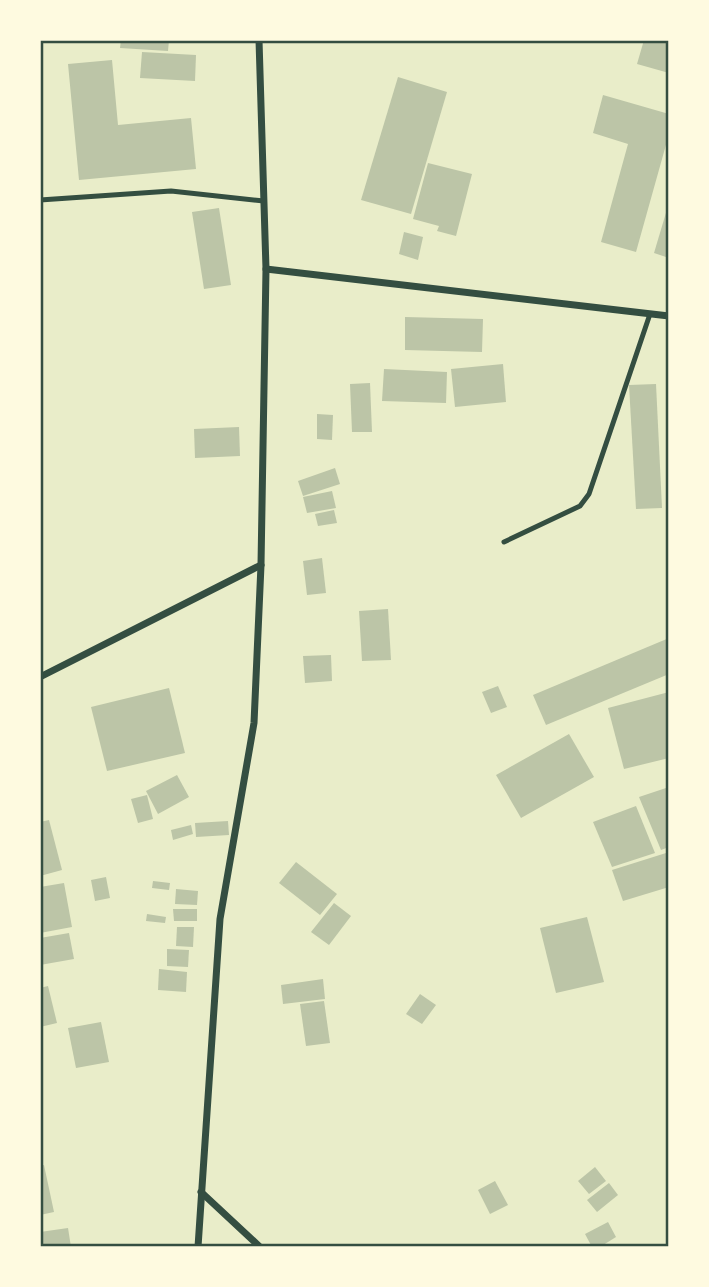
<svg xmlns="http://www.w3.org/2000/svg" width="709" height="1287" font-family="'PT Serif',serif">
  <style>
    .building { fill: #bcc5a7 }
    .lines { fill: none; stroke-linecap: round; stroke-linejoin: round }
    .service { stroke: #344e41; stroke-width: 5 }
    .minor { stroke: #344e41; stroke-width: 7 }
    .neatline { fill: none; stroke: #344e41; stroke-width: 2.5 }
  </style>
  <rect width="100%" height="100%" fill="#e9edc9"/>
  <g class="building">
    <path d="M121,40h48l-1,11 -48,-3z"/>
    <path d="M644,40h25v33l-32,-9z"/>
    <path d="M142,52l54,3 -1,26 -55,-3z"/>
    <path d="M112,60l6,65 73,-7 5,51 -117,11 -11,-116z"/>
    <path d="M398,77l49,15 -36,122 -50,-14z"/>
    <path d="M603,95l66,19v20l-33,118 -35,-10 27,-98 -35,-11z"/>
    <path d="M428,163l44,11 -16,62 -19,-5 2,-5 -26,-7z"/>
    <path d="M668,206h1v52l-15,-5z"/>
    <path d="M219,208l12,77 -27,4 -12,-77z"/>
    <path d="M404,232l19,5 -5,23 -19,-6z"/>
    <path d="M405,317l78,2 -1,33 -77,-2z"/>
    <path d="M503,364l3,38 -51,5 -4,-38z"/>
    <path d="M384,369l63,3 -1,31 -64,-2z"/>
    <path d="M370,383l2,49h-20l-2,-48z"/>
    <path d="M656,384l6,124 -26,1 -7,-124z"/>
    <path d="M317,414l16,1 -1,25 -15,-1z"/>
    <path d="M239,427l1,29 -45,2 -1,-29z"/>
    <path d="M335,468l5,16 -37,12 -5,-15z"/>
    <path d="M332,491l4,17 -29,5 -4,-16z"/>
    <path d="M334,510l3,13 -19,3 -3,-12z"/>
    <path d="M322,558l4,35 -19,2 -4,-34z"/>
    <path d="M388,609l3,51 -29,1 -3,-50z"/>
    <path d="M669,638v36l-123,51 -13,-30z"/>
    <path d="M331,655l1,26 -27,2 -2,-27z"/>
    <path d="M498,686l9,21 -16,6 -9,-21z"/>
    <path d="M169,688l16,65 -78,18 -16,-64z"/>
    <path d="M669,692v66l-45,11 -16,-61z"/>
    <path d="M569,734l25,43 -73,41 -25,-43z"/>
    <path d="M177,775l12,22 -31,17 -12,-23z"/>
    <path d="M669,787v60l-8,3 -22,-53z"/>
    <path d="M147,795l6,24 -15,4 -7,-24z"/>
    <path d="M636,806l19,47 -43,14 -19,-45z"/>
    <path d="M49,820l13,50 -22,6v-54z"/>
    <path d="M228,821l1,14 -33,2 -1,-14z"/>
    <path d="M191,825l2,9 -20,6 -2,-10z"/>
    <path d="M666,853l3,34 -46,14 -11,-31z"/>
    <path d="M296,862l41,32 -17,21 -41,-32z"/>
    <path d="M106,877l4,21 -15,3 -4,-21z"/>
    <path d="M153,881l17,2 -1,7 -17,-2z"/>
    <path d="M64,883l8,44 -32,6v-46z"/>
    <path d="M176,889l22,2 -1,14 -22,-1z"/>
    <path d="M334,903l17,13 -22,29 -18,-13z"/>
    <path d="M173,909h24v12h-23z"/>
    <path d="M147,914l19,3 -1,6 -19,-2z"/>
    <path d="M587,917l17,65 -48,11 -16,-65z"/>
    <path d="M177,927h17l-1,20 -17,-1z"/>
    <path d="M69,933l5,26 -34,6v-27z"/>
    <path d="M167,949l22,1 -1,17 -21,-1z"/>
    <path d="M159,969l28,3 -1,20 -28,-2z"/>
    <path d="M323,979l2,20 -42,5 -2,-19z"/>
    <path d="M48,986l9,37 -17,4v-39z"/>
    <path d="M420,994l16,11 -14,19 -16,-10z"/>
    <path d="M324,1001l6,42 -24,3 -6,-42z"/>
    <path d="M101,1022l8,40 -33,6 -8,-40z"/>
    <path d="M44,1165l10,47 -14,3v-49z"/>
    <path d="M595,1167l11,14 -17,13 -11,-13z"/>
    <path d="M495,1181l13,24 -18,9 -12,-24z"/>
    <path d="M609,1183l9,12 -21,17 -10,-12z"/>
    <path d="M608,1222l8,15 -16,10h-8l-7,-13z"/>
    <path d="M68,1228l3,19h-31v-15z"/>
  </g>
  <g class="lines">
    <g class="service">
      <path d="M40,200l131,-9 93,10"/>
      <path d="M504,542l76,-36 9,-12 61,-180"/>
    </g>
    <g class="minor">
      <path d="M266,269l403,47"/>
      <path d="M40,677l221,-112"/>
      <path d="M201,1192l59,55"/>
      <path d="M198,1247l22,-328 34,-196 7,-158 5,-296 -7,-229"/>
    </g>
  </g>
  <rect width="709" height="1287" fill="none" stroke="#fefae0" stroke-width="84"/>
  <rect x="42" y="42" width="625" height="1203" class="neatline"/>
</svg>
